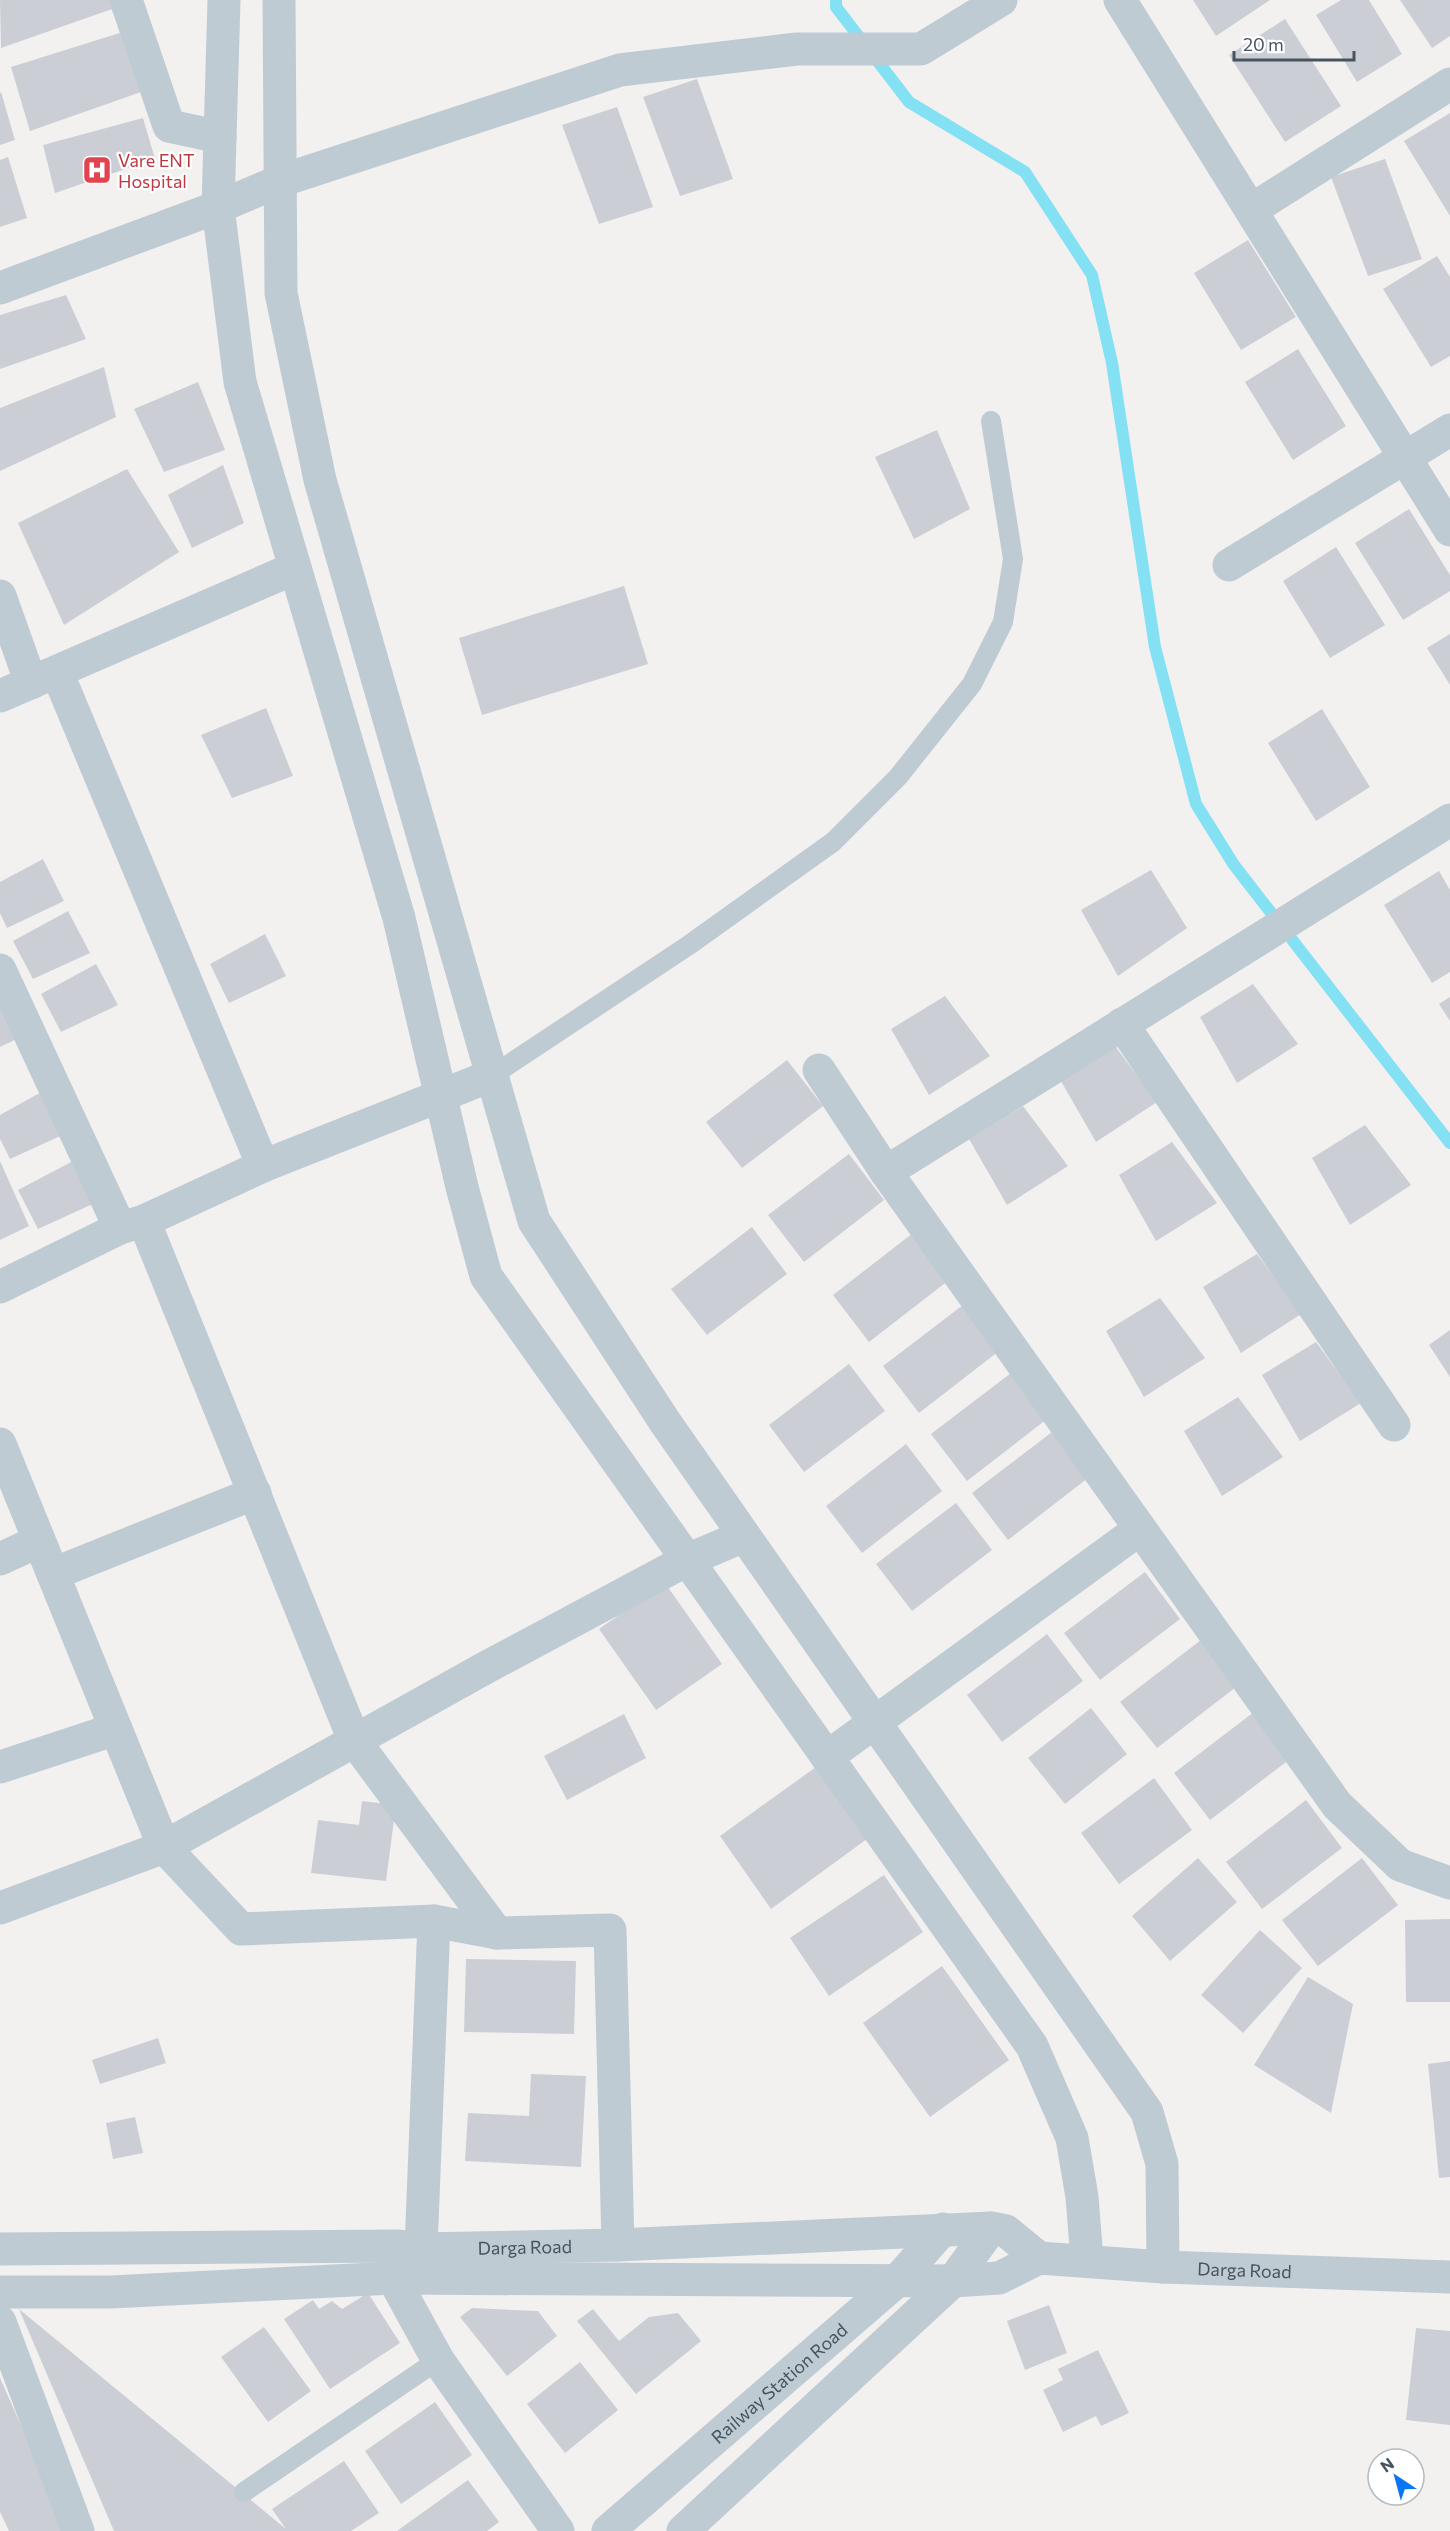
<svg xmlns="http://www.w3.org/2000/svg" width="1450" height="2531" font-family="Commissioner,sans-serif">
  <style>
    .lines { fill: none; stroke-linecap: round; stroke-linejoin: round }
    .stream { stroke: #84e1f4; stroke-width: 12 }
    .building { fill: #cbcfd5 }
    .service { stroke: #bfcbd3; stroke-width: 20 }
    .minor { stroke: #bfcbd3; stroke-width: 33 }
    .tertiary { stroke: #bfcbd3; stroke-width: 33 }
    .labels { text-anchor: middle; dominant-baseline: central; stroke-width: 4.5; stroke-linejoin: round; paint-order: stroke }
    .health-label { font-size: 18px; fill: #be3a42; stroke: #fff; text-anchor: start }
    .street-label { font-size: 18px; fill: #46545f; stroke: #fff }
  </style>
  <rect width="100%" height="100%" fill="#f3f0f0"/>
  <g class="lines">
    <path class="stream" d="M836,0v7l73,95 116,70 67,103 20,88 43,284 41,157 38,61 216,278"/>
  </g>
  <g class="building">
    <path d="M0,0h112l3,8 -114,40z"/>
    <path d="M1193,0h77l-54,36z"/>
    <path d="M1341,0h28l33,54 -45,28 -41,-67z"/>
    <path d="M1400,0h50v36l-18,12z"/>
    <path d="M1285,19l56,87 -56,36 -56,-87z"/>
    <path d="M126,31l18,60 -114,40 -19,-64z"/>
    <path d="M697,79l36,100 -53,17 -37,-99z"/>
    <path d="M1,92l14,48 -15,5v-52z"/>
    <path d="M617,107l36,100 -54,17 -37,-99z"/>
    <path d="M1450,113v103l-46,-75z"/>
    <path d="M143,118l12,41 -100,34 -12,-48z"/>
    <path d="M8,157l19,61 -27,9v-67z"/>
    <path d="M1385,159l37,100 -54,17 -37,-99z"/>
    <path d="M1248,240l48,77 -55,33 -47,-77z"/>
    <path d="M1437,256l13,21v79l-19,11 -48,-78z"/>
    <path d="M66,295l20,44 -86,30v-54z"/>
    <path d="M1298,349l48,77 -53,34 -48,-78z"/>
    <path d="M104,367l12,50 -116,54v-63z"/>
    <path d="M198,382l27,68 -61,22 -30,-63z"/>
    <path d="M937,430l33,79 -56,30 -39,-82z"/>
    <path d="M223,465l21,58 -52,25 -24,-53z"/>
    <path d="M127,469l52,83 -115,73 -46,-102z"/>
    <path d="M1409,509l41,66v16l-47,29 -48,-77z"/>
    <path d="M1336,547l49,78 -55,33 -47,-77z"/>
    <path d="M624,586l24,78 -166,51 -23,-77z"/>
    <path d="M1450,634v51l-23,-37z"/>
    <path d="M266,708l27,68 -61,22 -31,-63z"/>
    <path d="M1322,709l48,78 -54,34 -48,-78z"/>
    <path d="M43,859l21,42 -57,27 -7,-15v-31z"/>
    <path d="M1151,870l36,58 -69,48 -37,-66z"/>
    <path d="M1439,871l11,19v82l-18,11 -48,-78z"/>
    <path d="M68,911l22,42 -57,26 -20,-38z"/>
    <path d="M265,934l21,42 -57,27 -19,-39z"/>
    <path d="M96,964l22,41 -57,27 -20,-38z"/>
    <path d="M1253,984l45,60 -61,39 -37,-66z"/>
    <path d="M0,995l23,41 -23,11z"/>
    <path d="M945,996l45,60 -61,39 -38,-66z"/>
    <path d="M1450,997v24l-11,-17z"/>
    <path d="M1112,1042l45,60 -61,40 -38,-66z"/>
    <path d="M787,1060l36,46 -81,62 -36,-46z"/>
    <path d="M45,1090l22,43 -57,26 -10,-20v-24z"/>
    <path d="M1023,1106l45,60 -61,39 -38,-66z"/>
    <path d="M1365,1125l46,60 -61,40 -38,-67z"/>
    <path d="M1172,1142l45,61 -61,38 -37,-66z"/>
    <path d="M849,1154l35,46 -80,62 -36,-47z"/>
    <path d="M0,1161l29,65 -29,14z"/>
    <path d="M73,1161l22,42 -57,26 -20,-39z"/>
    <path d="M752,1227l35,47 -80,61 -36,-46z"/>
    <path d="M913,1233l36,47 -80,62 -36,-47z"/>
    <path d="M1257,1254l44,60 -60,39 -38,-66z"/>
    <path d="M1160,1298l45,60 -61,39 -38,-66z"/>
    <path d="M963,1305l36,46 -80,62 -36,-47z"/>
    <path d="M1450,1330v47l-21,-32z"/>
    <path d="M1316,1342l45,61 -61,38 -38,-66z"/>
    <path d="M849,1364l36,47 -81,61 -35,-47z"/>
    <path d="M1011,1373l36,46 -80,62 -36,-47z"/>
    <path d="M1238,1397l45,60 -61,39 -38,-65z"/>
    <path d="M1052,1432l36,46 -80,62 -36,-47z"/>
    <path d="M906,1444l36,47 -80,62 -36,-47z"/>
    <path d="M956,1503l36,47 -80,61 -36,-47z"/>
    <path d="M1145,1572l35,47 -80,61 -36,-47z"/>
    <path d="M665,1583l57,81 -66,46 -57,-81z"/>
    <path d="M1047,1634l36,47 -81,61 -35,-47z"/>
    <path d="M1201,1640l35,47 -79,61 -37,-46z"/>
    <path d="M1091,1708l36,46 -62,50 -37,-46z"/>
    <path d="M1254,1712l36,47 -80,61 -36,-47z"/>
    <path d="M624,1714l22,44 -79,42 -23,-44z"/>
    <path d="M816,1767l51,72 -96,70 -51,-73z"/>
    <path d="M1154,1778l38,52 -73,54 -38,-51z"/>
    <path d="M1306,1800l36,48 -80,61 -36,-47z"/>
    <path d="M362,1801l34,4 -10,76 -75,-8 7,-53 41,5z"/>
    <path d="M1198,1858l39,44 -67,59 -38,-45z"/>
    <path d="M1362,1858l36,47 -80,61 -36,-46z"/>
    <path d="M884,1875l39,57 -94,64 -39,-58z"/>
    <path d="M1450,1919v83h-44l-1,-82z"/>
    <path d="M1260,1930l42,38 -59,65 -42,-38z"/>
    <path d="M466,1959l110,2 -2,73 -110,-2z"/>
    <path d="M942,1966l67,94 -79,57 -67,-94z"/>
    <path d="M1308,1977l45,27 -22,109 -77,-48z"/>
    <path d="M158,2038l8,25 -66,21 -8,-24z"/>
    <path d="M1450,2061v116l-11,1 -11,-114z"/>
    <path d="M531,2074l55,2 -5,91 -116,-6 3,-48 61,3z"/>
    <path d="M135,2117l8,36 -30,6 -7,-36z"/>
    <path d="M368,2293l32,50 -70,46 -46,-70 29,-19 6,9 13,-8 10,8z"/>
    <path d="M1049,2305l18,48 -42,17 -18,-49z"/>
    <path d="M472,2308l66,3 19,25 -50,40 -47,-59z"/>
    <path d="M19,2309l267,220 -14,-20 72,-48 35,52 -28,18h-237z"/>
    <path d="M593,2309l26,32 30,-24 29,-4 23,28 -65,53 -59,-73z"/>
    <path d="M264,2327l47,64 -43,31 -47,-65z"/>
    <path d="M1416,2328l34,3v94l-44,-5z"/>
    <path d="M1098,2350l31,63 -28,13 -5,-10 -33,16 -20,-42 20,-10 -5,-11z"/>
    <path d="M580,2362l38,48 -53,43 -38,-49z"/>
    <path d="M0,2378l68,153h-59l-9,-19z"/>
    <path d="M435,2402l37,53 -71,49 -36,-53z"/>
    <path d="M468,2480l31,42 -12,9h-90z"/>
  </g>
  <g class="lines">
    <g class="service">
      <path d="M493,1075l196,-130 144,-103 65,-65 74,-93 31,-62 10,-63 -22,-138"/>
      <path d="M244,2492l194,-132"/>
    </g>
    <g class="minor">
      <path d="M126,0l43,126 51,11"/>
      <path d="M1120,0l330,530"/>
      <path d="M1251,210l199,-126"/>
      <path d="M0,288l218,-81 62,-26 340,-111 177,-21h124l80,-49"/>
      <path d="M1229,565l221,-135"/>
      <path d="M0,596l31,87"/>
      <path d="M57,672l206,494"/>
      <path d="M0,696l295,-128"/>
      <path d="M0,970l120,258"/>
      <path d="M1122,1024l272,401"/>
      <path d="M819,1070l67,102 451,633 63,60 50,18"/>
      <path d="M886,1172l564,-352"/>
      <path d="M144,1221l210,519 143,193"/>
      <path d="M0,1287l120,-59 24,-7 119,-55 230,-91"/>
      <path d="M0,1444l164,403 77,82 193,-8 63,12 113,-3 8,315"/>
      <path d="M0,1559l39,-18"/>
      <path d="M53,1574l202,-81"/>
      <path d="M827,1757l313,-228"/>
      <path d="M0,1767l116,-38"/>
      <path d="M0,1908l164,-61 321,-179 202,-108 57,-24"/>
      <path d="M421,2249l13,-328"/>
      <path d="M393,2278l45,82 120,171"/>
      <path d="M0,2322l78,209"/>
    </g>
    <g class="tertiary">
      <path d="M224,0l-6,207 22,175 159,536 63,269 24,89 546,770 40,92 10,59 5,63"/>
      <path d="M279,0l2,293 39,187 214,741 131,201 482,690 15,52 1,103"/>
      <path id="s1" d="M0,2249l399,-3 22,3 197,-4 373,-17 15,3 33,27"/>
      <path id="s2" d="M0,2292h111l282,-14 560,3 46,-3 40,-20 124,9 287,10"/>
      <path id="s3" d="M608,2531l289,-250 46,-52"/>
      <path d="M683,2531l270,-250 38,-53"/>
    </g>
  </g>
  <defs>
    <g id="hospital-square" transform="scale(1.5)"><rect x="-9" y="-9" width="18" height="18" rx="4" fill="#e0444e" stroke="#fff"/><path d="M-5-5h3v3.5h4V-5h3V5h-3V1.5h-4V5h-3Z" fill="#fff"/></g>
  </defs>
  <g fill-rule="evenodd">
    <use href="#hospital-square" x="97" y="170"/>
  </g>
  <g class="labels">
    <g class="health-label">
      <text x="118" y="160">Vare ENT<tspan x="118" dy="21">Hospital</tspan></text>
    </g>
    <g class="street-label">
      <text stroke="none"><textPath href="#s1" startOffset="525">Darga Road</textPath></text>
      <text stroke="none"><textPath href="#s2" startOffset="1250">Darga Road</textPath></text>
      <text stroke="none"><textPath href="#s3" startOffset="226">Railway Station Road</textPath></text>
    </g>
  </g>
  <g transform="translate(1396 2477) rotate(324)"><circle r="28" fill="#ffffff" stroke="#b5bbbf" stroke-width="1.5"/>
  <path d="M0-4.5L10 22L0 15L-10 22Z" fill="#0977f4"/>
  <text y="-9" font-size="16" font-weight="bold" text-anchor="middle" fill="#46545f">N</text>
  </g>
  <path d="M1234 51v9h120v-9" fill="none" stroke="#46545f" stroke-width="3"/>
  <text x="1243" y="51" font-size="18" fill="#46545f" stroke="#ffffff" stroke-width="4.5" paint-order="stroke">20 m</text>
</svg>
